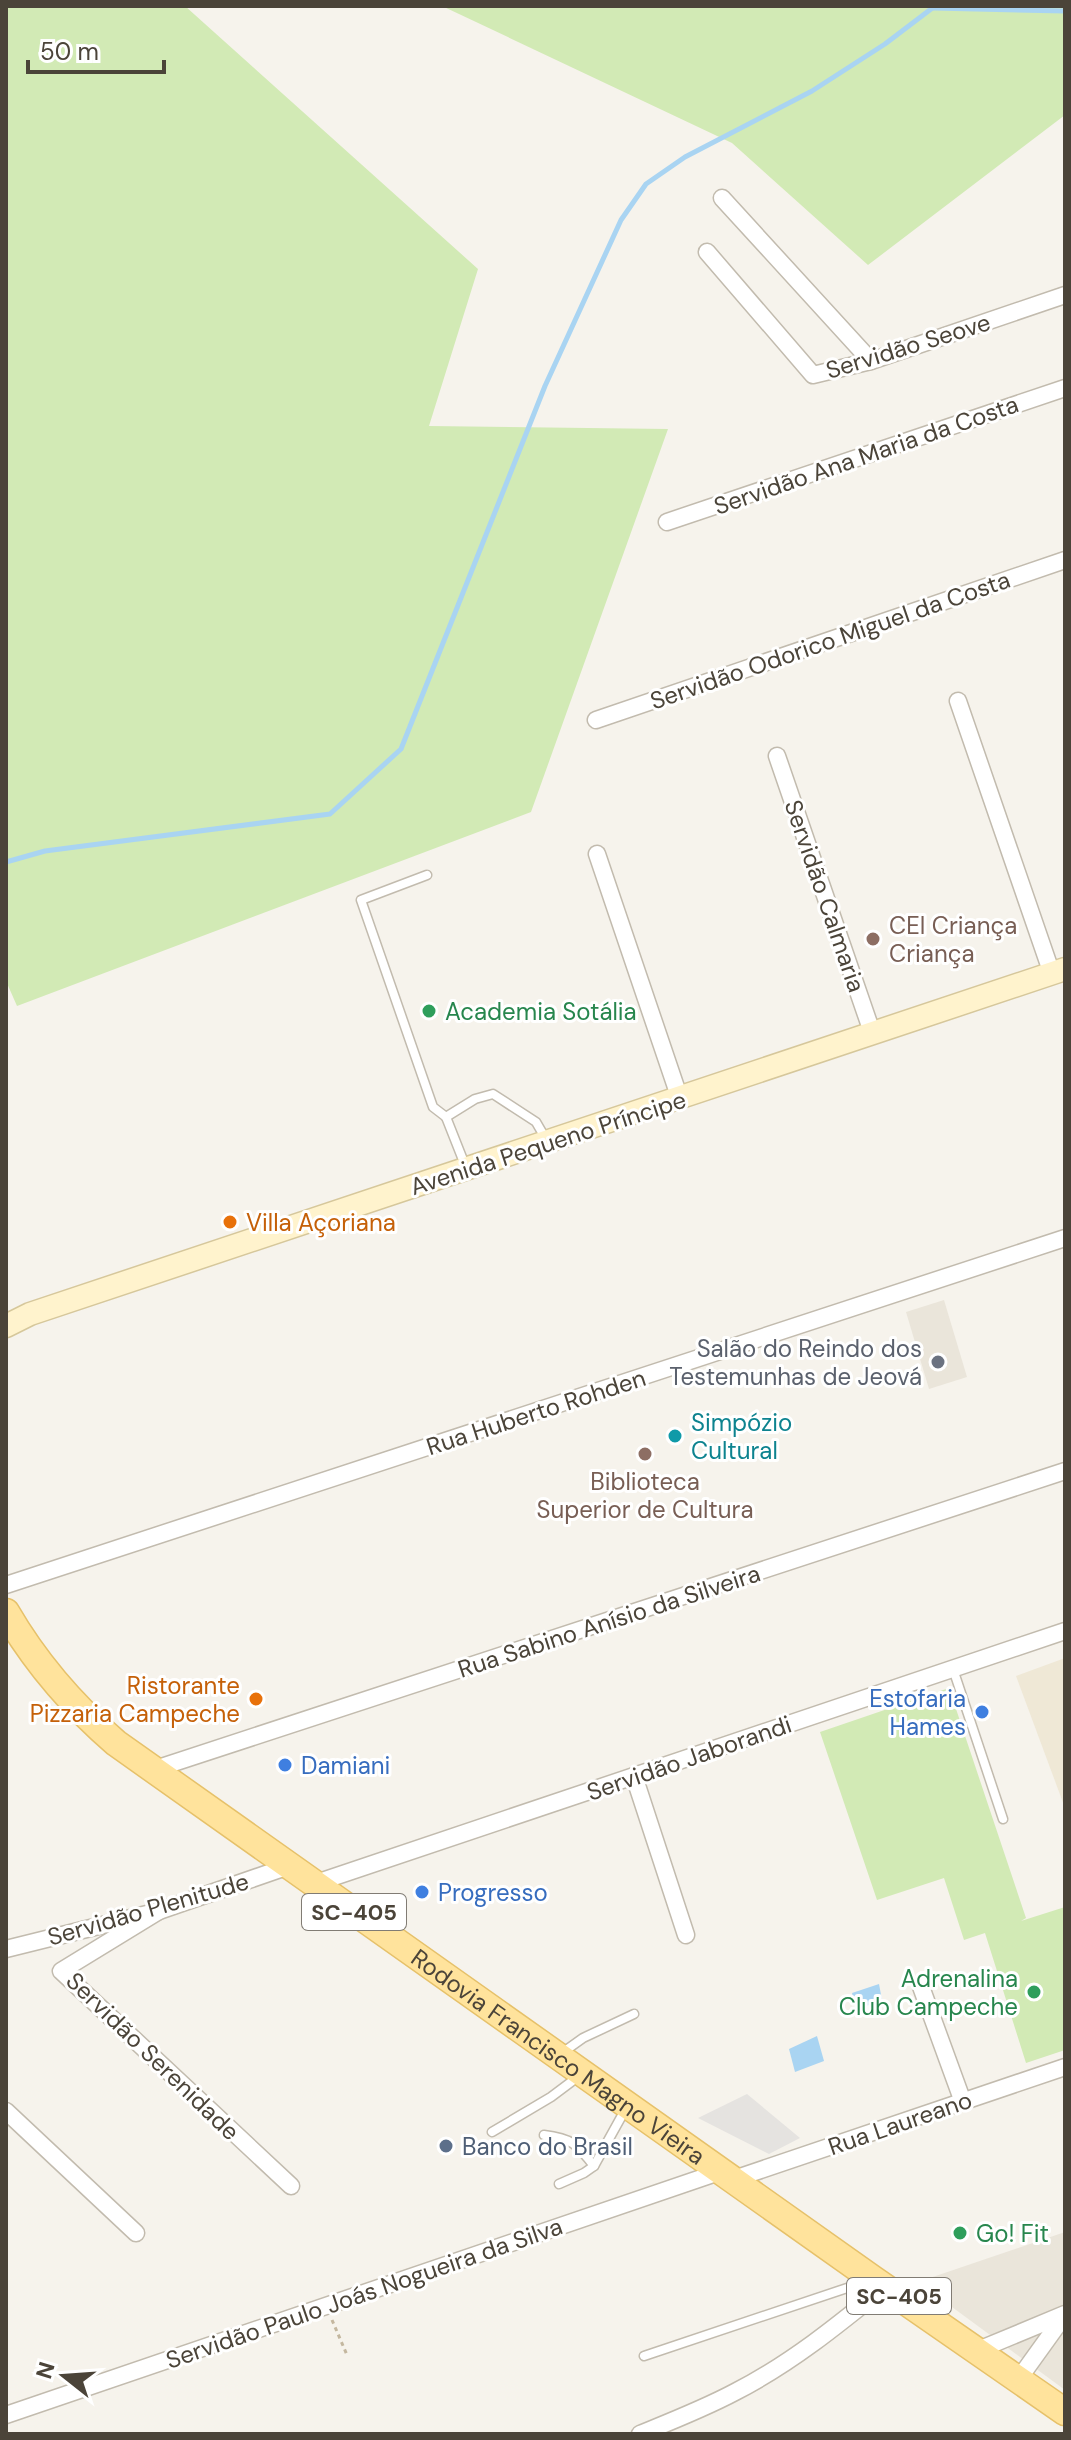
<svg xmlns="http://www.w3.org/2000/svg" width="1071" height="2440" font-family="'DM Sans',sans-serif">
  <style>
    .residential { fill: #eae5da }
    .education { fill: #efe8d6 }
    .green { fill: #d2eab5 }
    .parking { fill: #e5e3e0 }
    .water { fill: #a9d4f2 }
    .lines { fill: none; stroke-linecap: round; stroke-linejoin: round }
    .stream { stroke: #a9d4f2; stroke-width: 5 }
    .service-casing { stroke: #c2bbae; stroke-width: 11 }
    .minor-casing { stroke: #c2bbae; stroke-width: 19 }
    .secondary-casing { stroke: #d6c79b; stroke-width: 25 }
    .primary-casing { stroke: #e6c16a; stroke-width: 29 }
    .path { stroke: #c4b79f; stroke-width: 3; stroke-dasharray: 4 4; stroke-linecap: butt }
    .service { stroke: #fff; stroke-width: 8 }
    .minor { stroke: #fff; stroke-width: 16 }
    .secondary { stroke: #fff3cd; stroke-width: 22 }
    .primary { stroke: #ffe39c; stroke-width: 26 }
    .education-dot { fill: #8d6e63; stroke: #fff; stroke-width: 3 }
    .leisure-dot { fill: #2e9e5b; stroke: #fff; stroke-width: 3 }
    .food-dot { fill: #e8710a; stroke: #fff; stroke-width: 3 }
    .worship-dot { fill: #6b7280; stroke: #fff; stroke-width: 3 }
    .culture-dot { fill: #0f9aa8; stroke: #fff; stroke-width: 3 }
    .shop-dot { fill: #3f7fe0; stroke: #fff; stroke-width: 3 }
    .service-dot { fill: #5c6f8a; stroke: #fff; stroke-width: 3 }
    .labels { text-anchor: middle; dominant-baseline: central; stroke-width: 6; stroke-linejoin: round; paint-order: stroke }
    .shield { fill: #fff; stroke: #817c74; stroke-width: 2 }
    .shield-label { font-size: 22px; font-weight: bold; fill: #4b4439 }
    .street-label { font-size: 24px; fill: #4b4439; stroke: #fff }
    .education-label { font-size: 24px; fill: #785e54; stroke: #fff; text-anchor: start }
    .leisure-label { font-size: 24px; fill: #27864d; stroke: #fff; text-anchor: start }
    .food-label { font-size: 24px; fill: #c56008; stroke: #fff; text-anchor: start }
    .worship-label { font-size: 24px; fill: #5b616d; stroke: #fff; text-anchor: end }
    .culture-label { font-size: 24px; fill: #0d838f; stroke: #fff; text-anchor: start }
    .shop-label { font-size: 24px; fill: #366cbe; stroke: #fff; text-anchor: start }
    .service-label { font-size: 24px; fill: #4e5e75; stroke: #fff; text-anchor: start }
  </style>
  <rect width="100%" height="100%" fill="#f6f3ec"/>
  <g class="residential">
    <path d="M944,1300l23,77 -38,12 -23,-77z"/>
    <path d="M1065,2232v158l-147,-108z"/>
  </g>
  <path class="education" d="M1065,1658v150l-49,-132z"/>
  <g class="green">
    <path d="M6,6h179l293,263 -49,157 239,3 -137,383 -514,194 -11,-25z"/>
    <path d="M442,6h623v109l-197,150 -136,-122z"/>
    <path d="M949,1688l77,230 -5,3 44,-14v143l-39,13 -41,-130 -21,7 -20,-62 -67,22 -57,-168z"/>
  </g>
  <path class="parking" d="M747,2094l53,44 -31,16 -71,-36z"/>
  <g class="water">
    <path d="M879,1984l3,16 -26,10 -4,-17z"/>
    <path d="M817,2036l7,25 -29,11 -6,-23z"/>
  </g>
  <g class="lines">
    <g class="stream">
      <path d="M933,8l132,3"/>
      <path d="M6,862l39,-11 285,-37 71,-65 144,-363 76,-166 25,-36 39,-27 127,-66 73,-47 50,-38"/>
    </g>
    <g class="service-casing">
      <g id="service">
        <path d="M427,875l-66,25 72,207 13,10"/>
        <path d="M465,1165l-19,-48 29,-18 18,-5 43,28 11,19"/>
        <path d="M953,1669l50,150"/>
        <path d="M562,2053l21,-15 51,-24"/>
        <path d="M492,2132l59,-35 28,-21"/>
        <path d="M544,2135c27,3 33,9 50,31"/>
        <path d="M559,2184l25,-11 10,-7 31,-56"/>
        <path d="M644,2356l224,-75"/>
      </g>
    </g>
    <g class="minor-casing">
      <g id="minor">
        <path d="M722,198l149,163"/>
        <path d="M707,252l106,123 58,-14 194,-66"/>
        <path d="M667,522l398,-134"/>
        <path d="M958,701l94,273"/>
        <path d="M596,720l469,-160"/>
        <path d="M777,756l96,279"/>
        <path d="M597,854l83,245"/>
        <path d="M6,1585l1059,-347"/>
        <path d="M152,1770l913,-299"/>
        <path d="M634,1776l52,159"/>
        <path d="M313,1884l752,-253"/>
        <path d="M159,1911l-98,60 230,215"/>
        <path d="M6,1949l153,-38 130,-45"/>
        <path d="M920,1984l43,118"/>
        <path d="M6,2111l130,122"/>
        <path d="M734,2179l331,-112"/>
        <path d="M976,2351l89,-37"/>
        <path d="M1018,2380l46,-64"/>
        <path d="M6,2415l716,-244"/>
        <path d="M640,2434c32,-13 65,-26 95,-42 55,-28 103,-67 151,-106"/>
      </g>
    </g>
    <g class="secondary-casing">
      <path id="secondary" d="M6,1326l24,-12 1035,-345"/>
    </g>
    <g class="primary-casing">
      <g id="primary">
        <path id="s1" d="M6,1612c29,50 66,93 110,131l757,536 192,133"/>
      </g>
    </g>
    <path class="path" d="M332,2320l15,35"/>
    <use href="#service" class="service"/>
    <use href="#minor" class="minor"/>
    <use href="#secondary" class="secondary"/>
    <use href="#primary" class="primary"/>
  </g>
  <g class="education-dot">
    <circle cx="873" cy="939" r="8"/>
    <circle cx="645" cy="1454" r="8"/>
  </g>
  <g class="leisure-dot">
    <circle cx="429" cy="1011" r="8"/>
    <circle cx="1034" cy="1992" r="8"/>
    <circle cx="960" cy="2233" r="8"/>
  </g>
  <g class="food-dot">
    <circle cx="230" cy="1222" r="8"/>
    <circle cx="256" cy="1699" r="8"/>
  </g>
  <circle class="worship-dot" cx="938" cy="1362" r="8"/>
  <circle class="culture-dot" cx="675" cy="1436" r="8"/>
  <g class="shop-dot">
    <circle cx="982" cy="1712" r="8"/>
    <circle cx="285" cy="1765" r="8"/>
    <circle cx="422" cy="1892" r="8"/>
  </g>
  <circle class="service-dot" cx="446" cy="2146" r="8"/>
  <g class="labels">
    <g class="shield">
      <rect x="302" y="1894" width="104" height="36" rx="6"/>
      <rect x="847" y="2278" width="104" height="36" rx="6"/>
    </g>
    <g class="shield-label">
      <text x="354" y="1912">SC-405</text>
      <text x="899" y="2296">SC-405</text>
    </g>
    <g class="street-label">
      <text transform="translate(908 346) rotate(-17)">Servidão Seove</text>
      <text transform="translate(866 455) rotate(-19)">Servidão Ana Maria da Costa</text>
      <text transform="translate(830 640) rotate(-19)">Servidão Odorico Miguel da Costa</text>
      <text transform="translate(825 896) rotate(71)">Servidão Calmaria</text>
      <text transform="translate(548 1143) rotate(-18)">Avenida Pequeno Príncipe</text>
      <text transform="translate(536 1412) rotate(-18)">Rua Huberto Rohden</text>
      <text transform="translate(609 1621) rotate(-18)">Rua Sabino Anísio da Silveira</text>
      <text transform="translate(689 1758) rotate(-19)">Servidão Jaborandi</text>
      <text transform="translate(148 1909) rotate(-16)">Servidão Plenitude</text>
      <text transform="translate(153 2056) rotate(44)">Servidão Serenidade</text>
      <text stroke="none"><textPath href="#s1" startOffset="714">Rodovia Francisco Magno Vieira</textPath></text>
      <text transform="translate(900 2123) rotate(-19)">Rua Laureano</text>
      <text transform="translate(364 2293) rotate(-19)">Servidão Paulo Joás Nogueira da Silva</text>
    </g>
    <g class="education-label">
      <text x="889" y="925">CEI Criança<tspan x="889" dy="28">Criança</tspan></text>
      <text x="645" y="1481" text-anchor="middle">Biblioteca<tspan x="645" dy="28">Superior de Cultura</tspan></text>
    </g>
    <g class="leisure-label">
      <text x="445" y="1011">Academia Sotália</text>
      <text x="1018" y="1978" text-anchor="end">Adrenalina<tspan x="1018" dy="28">Club Campeche</tspan></text>
      <text x="976" y="2233">Go! Fit</text>
    </g>
    <g class="food-label">
      <text x="246" y="1222">Villa Açoriana</text>
      <text x="240" y="1685" text-anchor="end">Ristorante<tspan x="240" dy="28">Pizzaria Campeche</tspan></text>
    </g>
    <g class="worship-label">
      <text x="922" y="1348">Salão do Reindo dos<tspan x="922" dy="28">Testemunhas de Jeová</tspan></text>
    </g>
    <g class="culture-label">
      <text x="691" y="1422">Simpózio<tspan x="691" dy="28">Cultural</tspan></text>
    </g>
    <g class="shop-label">
      <text x="966" y="1698" text-anchor="end">Estofaria<tspan x="966" dy="28">Hames</tspan></text>
      <text x="301" y="1765">Damiani</text>
      <text x="438" y="1892">Progresso</text>
    </g>
    <g class="service-label">
      <text x="462" y="2146">Banco do Brasil</text>
    </g>
  </g>
  <rect width="1071" height="2440" fill="none" stroke="#4b4439" stroke-width="16"/>
  <g transform="translate(64 2376) rotate(287)" stroke="#ffffff" stroke-width="6" paint-order="stroke">
  <path d="M0-6L14 30L0 20L-14 30Z" fill="#4b4439"/>
  <text y="-12" font-size="22" font-weight="bold" text-anchor="middle" fill="#4b4439">N</text>
  </g>
  <path d="M28 60v12h136v-12" fill="none" stroke="#4b4439" stroke-width="4"/>
  <text x="40" y="60" font-size="24" fill="#4b4439" stroke="#ffffff" stroke-width="6" paint-order="stroke">50 m</text>
</svg>
